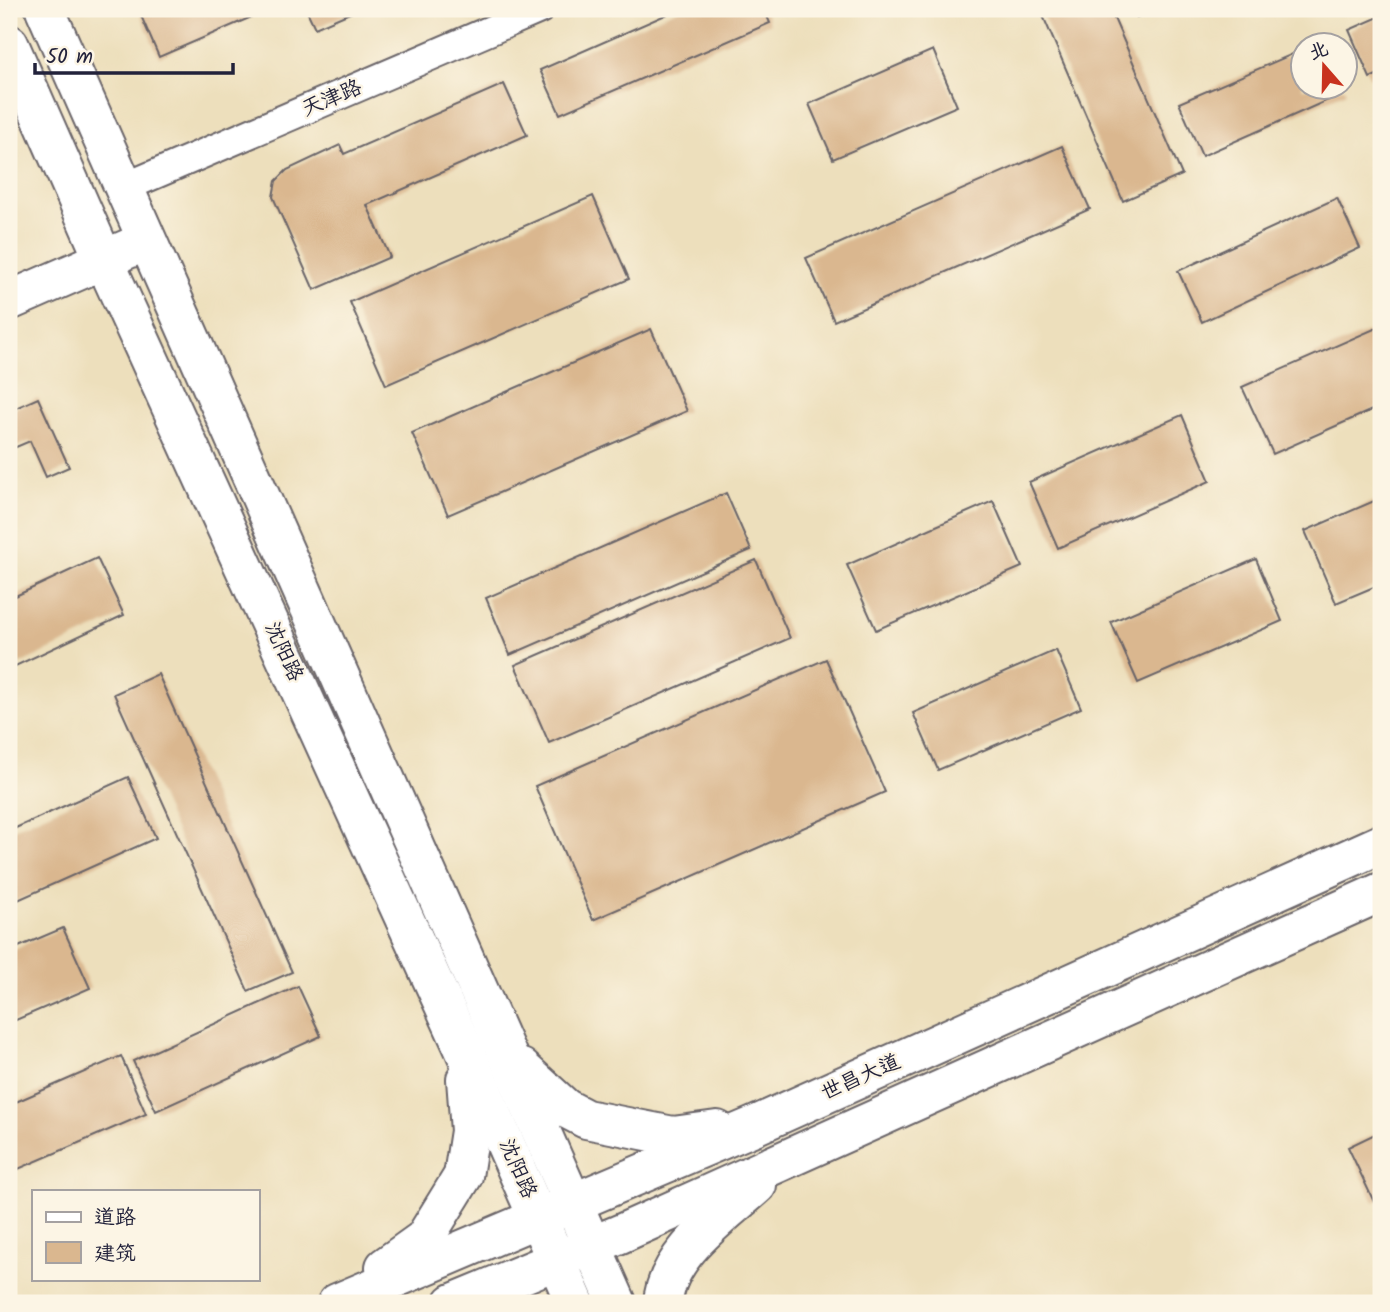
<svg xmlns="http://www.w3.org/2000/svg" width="1390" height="1312" font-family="Kalam,'LXGW WenKai TC',sans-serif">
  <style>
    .building { fill: #dab78f }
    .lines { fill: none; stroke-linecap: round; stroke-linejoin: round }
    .street-casing { stroke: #696468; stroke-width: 32 }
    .secondary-casing { stroke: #696468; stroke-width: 42 }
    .primary-casing { stroke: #696468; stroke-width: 42 }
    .street { stroke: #fff; stroke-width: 28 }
    .secondary { stroke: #fff; stroke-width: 38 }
    .primary { stroke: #fff; stroke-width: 38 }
    .labels { text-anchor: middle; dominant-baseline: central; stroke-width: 5; stroke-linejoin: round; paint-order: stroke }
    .street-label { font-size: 21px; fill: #22223b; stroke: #fcf5e5 }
  </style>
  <rect width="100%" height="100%" fill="#fcf5e5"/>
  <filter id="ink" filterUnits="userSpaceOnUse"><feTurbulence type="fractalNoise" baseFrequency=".0143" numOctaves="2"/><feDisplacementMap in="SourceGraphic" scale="14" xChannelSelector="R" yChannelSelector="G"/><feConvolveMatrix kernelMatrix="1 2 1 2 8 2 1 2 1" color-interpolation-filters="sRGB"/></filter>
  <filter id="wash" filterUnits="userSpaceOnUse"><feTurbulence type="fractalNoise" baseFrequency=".00686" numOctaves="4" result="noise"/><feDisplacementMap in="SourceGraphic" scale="28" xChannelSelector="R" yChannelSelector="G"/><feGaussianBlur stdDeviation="1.57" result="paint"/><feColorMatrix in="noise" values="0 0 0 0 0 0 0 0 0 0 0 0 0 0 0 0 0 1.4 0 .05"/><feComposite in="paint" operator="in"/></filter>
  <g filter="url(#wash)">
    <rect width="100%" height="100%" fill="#eddfbc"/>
    <g id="blocks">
      <g class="building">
        <path d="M138,9h132l-111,48z"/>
        <path d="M306,9h53l-44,19z"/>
        <path d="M679,9h85l6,14 -210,91 -20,-44z"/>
        <path d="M1040,9h70l72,166 -59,26z"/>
        <path d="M1134,9h21l-18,8z"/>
        <path d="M1381,16v57l-11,5 -21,-48z"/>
        <path d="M933,50l24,56 -124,53 -24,-55z"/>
        <path d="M1302,50v38h42l2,4 -144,64 -23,-53z"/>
        <path d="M504,84l23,51 -160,70 23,52 -76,33 -41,-93 3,-16 11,-11 53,-25 4,9z"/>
        <path d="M1062,146l28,63 -256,112 -28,-63z"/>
        <path d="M593,196l36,83 -243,106 -36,-83z"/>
        <path d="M1337,198l23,50 -158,74 -24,-51z"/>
        <path d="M1381,326v80l-108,48 -31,-67z"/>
        <path d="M651,329l36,82 -239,104 -36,-82z"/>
        <path d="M38,398l31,69 -23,10 -16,-36 -21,9v-39z"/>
        <path d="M1182,415l28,66 -152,67 -29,-66z"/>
        <path d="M726,493l25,57 -241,105 -24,-57z"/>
        <path d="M1381,498v86l-45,19 -31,-72z"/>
        <path d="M993,501l29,66 -146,63 -29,-65z"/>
        <path d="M97,558l27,57 -115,54v-70z"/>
        <path d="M1256,559l26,62 -144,62 -27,-61z"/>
        <path d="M756,560l34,78 -241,105 -34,-78z"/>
        <path d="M1056,650l25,58 -143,62 -25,-57z"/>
        <path d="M826,659l59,133 -292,128 -58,-134z"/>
        <path d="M158,674l134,298 -44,19 -134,-297z"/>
        <path d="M128,777l28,61 -147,66v-73z"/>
        <path d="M63,928l27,60 -81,35v-72z"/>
        <path d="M298,986l23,50 -165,75 -23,-50z"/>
        <path d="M121,1056l25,58 -137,59v-68z"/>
        <path d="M1381,1131v68l-7,3 -26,-55z"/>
      </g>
    </g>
  </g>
  <g filter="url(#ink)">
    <use href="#blocks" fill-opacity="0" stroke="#696468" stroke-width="2"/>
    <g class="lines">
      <g class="street-casing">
        <path id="street" d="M123,188l417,-179"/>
      </g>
      <g class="secondary-casing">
        <path id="secondary" d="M9,301l137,-60"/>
      </g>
      <g class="primary-casing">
        <g id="primary">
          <path d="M45,9l572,1294"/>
          <path d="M9,44l95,216 360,789 111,254"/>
          <path d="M521,1068l44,40 21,11 87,17 44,-6"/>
          <path d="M385,1267l39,-28 39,-63 7,-45 -4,-52"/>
          <path d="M337,1303l417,-177 627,-282"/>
          <path d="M453,1303l167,-69 761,-342"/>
          <path d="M663,1303c3,-49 60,-87 94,-118"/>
        </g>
      </g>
      <use href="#street" class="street"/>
      <use href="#secondary" class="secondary"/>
      <use href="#primary" class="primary"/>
    </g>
  </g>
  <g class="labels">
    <g class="street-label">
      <text transform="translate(332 99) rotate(-23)">天津路</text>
      <text transform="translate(283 652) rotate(65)">沈阳路</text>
      <text transform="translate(861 1078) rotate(-24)">世昌大道</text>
      <text transform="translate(517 1169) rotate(66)">沈阳路</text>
    </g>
  </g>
  <rect width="1390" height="1312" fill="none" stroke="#fcf5e5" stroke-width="35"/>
  <rect x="32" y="1190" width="228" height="91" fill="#fcf5e5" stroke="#a5a1a1" stroke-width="2"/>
  <rect x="46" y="1212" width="35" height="10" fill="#ffffff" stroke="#a5a1a1" stroke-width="2"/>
  <text x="94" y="1224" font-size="21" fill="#22223b">道路</text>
  <rect x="46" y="1242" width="35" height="21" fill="#dab78f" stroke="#a5a1a1" stroke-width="2"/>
  <text x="94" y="1260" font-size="21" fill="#22223b">建筑</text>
  <g transform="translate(1324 66) rotate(340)"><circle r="33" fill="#fcf5e5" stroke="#a5a1a1" stroke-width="2"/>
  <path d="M0-5L12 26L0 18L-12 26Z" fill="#c8321e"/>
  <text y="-10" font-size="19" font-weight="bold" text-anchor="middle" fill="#22223b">北</text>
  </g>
  <path d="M35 63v10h198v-10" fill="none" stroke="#22223b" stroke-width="3.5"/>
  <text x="46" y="63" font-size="21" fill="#22223b" stroke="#fcf5e5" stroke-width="5" paint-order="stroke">50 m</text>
</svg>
